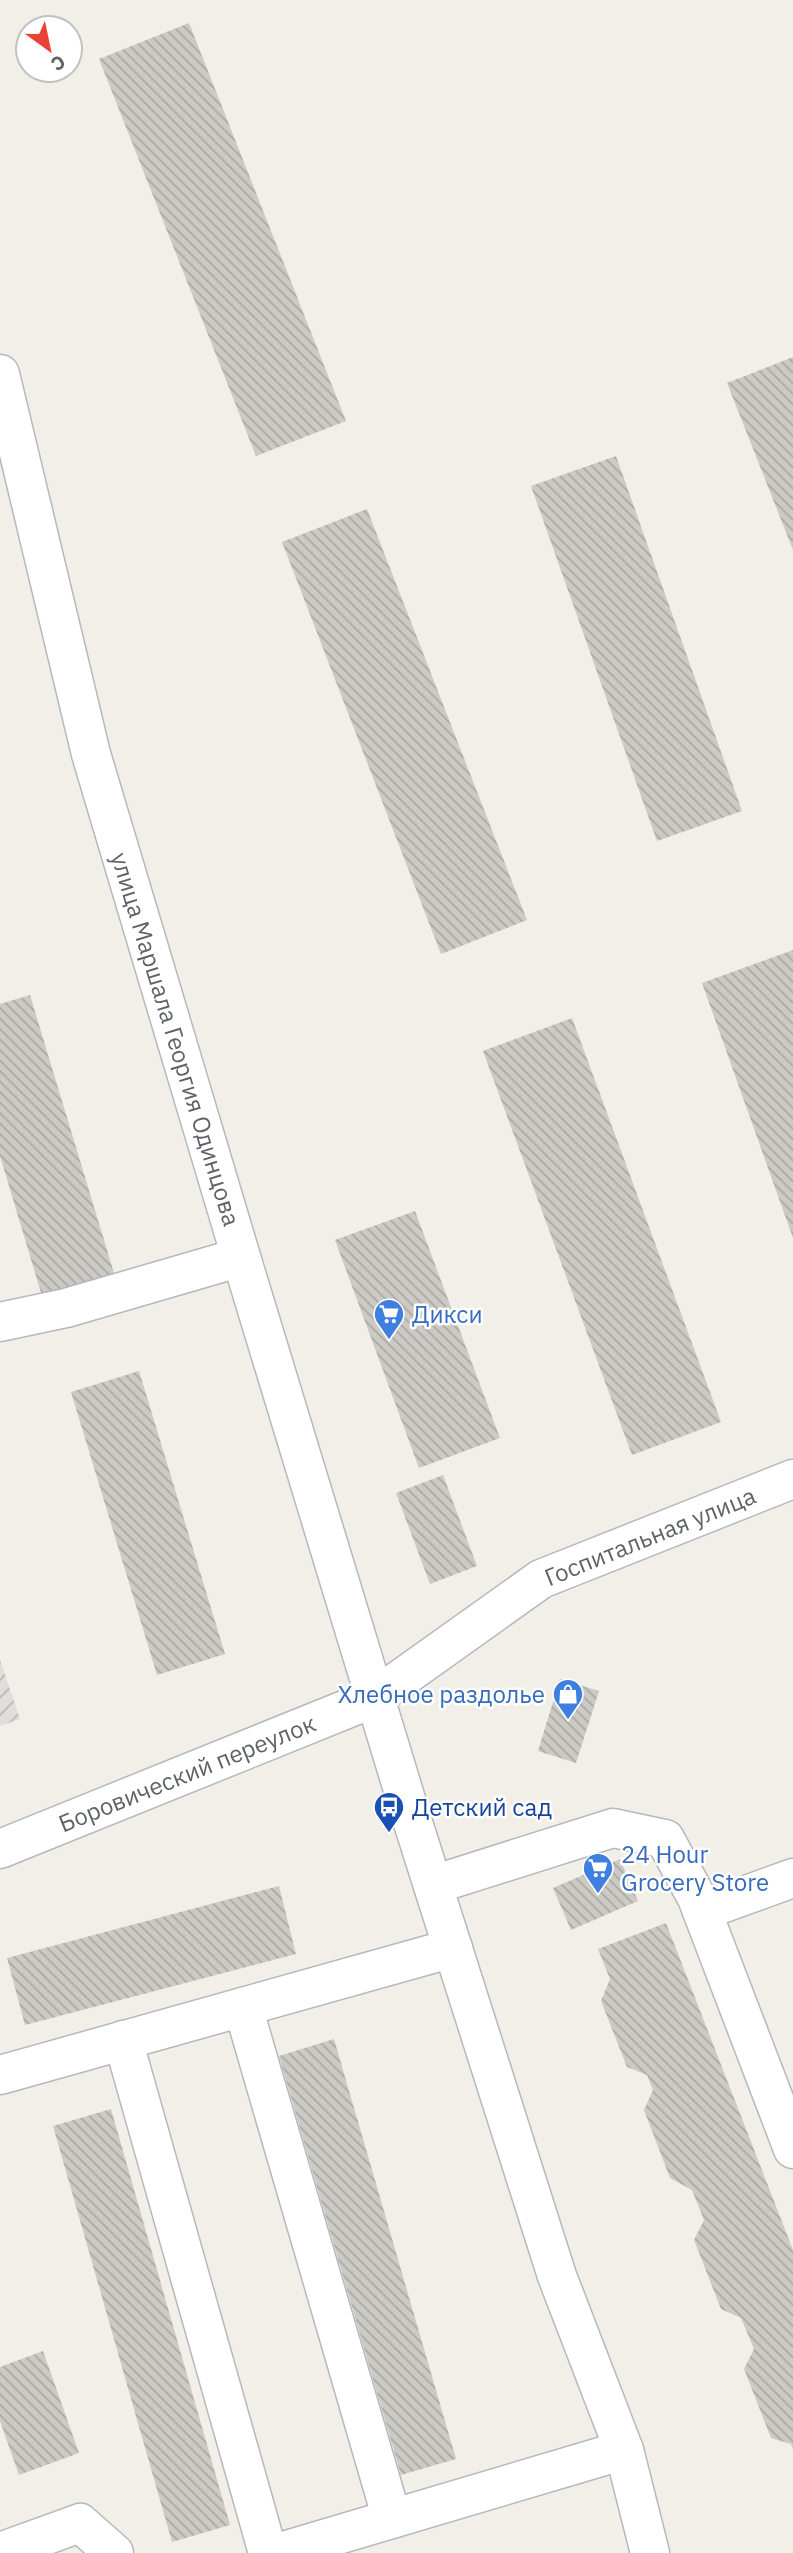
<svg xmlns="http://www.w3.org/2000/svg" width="793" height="2553" font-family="'IBM Plex Sans',sans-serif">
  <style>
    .industrial { fill: url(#industrial-furrows) }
    .building { fill: url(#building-back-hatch) }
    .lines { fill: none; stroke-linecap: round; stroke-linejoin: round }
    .minor-casing { stroke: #b5b8bc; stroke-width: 41 }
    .minor { stroke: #fff; stroke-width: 38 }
    .labels { text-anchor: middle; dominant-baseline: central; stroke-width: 5; stroke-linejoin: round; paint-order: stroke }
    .street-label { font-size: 24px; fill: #5f6368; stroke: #fff }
    .shop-label { font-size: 24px; fill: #366cbe; stroke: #fff; text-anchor: start }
    .transit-label { font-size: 24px; fill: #164399; stroke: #fff; text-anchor: start }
  </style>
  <defs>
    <pattern id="industrial-furrows" width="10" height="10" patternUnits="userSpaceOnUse" patternTransform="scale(1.75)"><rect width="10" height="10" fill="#e0deda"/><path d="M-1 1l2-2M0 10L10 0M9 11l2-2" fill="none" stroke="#b9b8b5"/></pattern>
    <pattern id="building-back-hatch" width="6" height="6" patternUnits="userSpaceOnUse" patternTransform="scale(1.75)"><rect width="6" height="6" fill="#cccac5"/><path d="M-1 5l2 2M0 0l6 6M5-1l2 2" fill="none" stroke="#a9a8a4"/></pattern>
  </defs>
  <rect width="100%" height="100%" fill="#f1efe8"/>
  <path class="industrial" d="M0,1660l20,59 -20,7z"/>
  <g class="building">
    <path d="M189,23l157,398 -90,35 -157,-397z"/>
    <path d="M793,357v193l-66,-167z"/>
    <path d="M616,456l126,355 -85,30 -126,-355z"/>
    <path d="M367,509l160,411 -86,34 -159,-412z"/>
    <path d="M793,950v288l-91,-255z"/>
    <path d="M30,995l84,278 -72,23 -42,-140v-152z"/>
    <path d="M572,1018l149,404 -89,33 -149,-404z"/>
    <path d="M415,1211l85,227 -81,30 -84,-228z"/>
    <path d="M139,1371l86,283 -68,21 -86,-283z"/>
    <path d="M443,1475l34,91 -47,18 -34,-91z"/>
    <path d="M560,1679l39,12 -23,72 -38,-12z"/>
    <path d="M620,1859l18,42 -67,29 -18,-42z"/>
    <path d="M279,1886l17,68 -271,71 -18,-67z"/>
    <path d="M666,1923l127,327v200l-2,-6 -20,-6 -27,-69 10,-20 -13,-31 -20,-9 -27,-69 10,-20 -12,-30 -22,-12 -26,-68 9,-20 -6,-15 -20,-8 -26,-66 9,-22 -12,-30z"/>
    <path d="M334,2039l122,420 -55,16 -122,-419z"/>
    <path d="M111,2109l119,416 -58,17 -119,-416z"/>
    <path d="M43,2351l36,102 -60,22 -19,-54v-54z"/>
  </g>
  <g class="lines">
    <g class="minor-casing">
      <g id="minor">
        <path d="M0,374l91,380 150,503 173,569 143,450 67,174 26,103"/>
        <path d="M0,1322l66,-14 175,-51"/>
        <path d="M0,1849l374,-151 167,-119 252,-100"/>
        <path d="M433,1885l180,-57 52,11 32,59 96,251"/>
        <path d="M702,1911l91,-33"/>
        <path d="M243,2007l149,512"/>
        <path d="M123,2040l145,513"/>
        <path d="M0,2075l453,-127"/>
        <path d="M0,2552l80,-29 34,30"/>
        <path d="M277,2553l347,-103"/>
      </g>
    </g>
    <use href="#minor" class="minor"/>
  </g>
  <defs>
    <g id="supermarket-pin" transform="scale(1.575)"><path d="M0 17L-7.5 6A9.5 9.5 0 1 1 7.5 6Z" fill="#3f7fe0" stroke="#fff"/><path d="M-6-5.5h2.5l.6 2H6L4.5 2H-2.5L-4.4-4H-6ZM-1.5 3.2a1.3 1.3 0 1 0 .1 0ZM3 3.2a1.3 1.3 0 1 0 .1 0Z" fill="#fff"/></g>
    <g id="shop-pin" transform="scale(1.575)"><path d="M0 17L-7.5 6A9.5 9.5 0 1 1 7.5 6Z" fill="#3f7fe0" stroke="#fff"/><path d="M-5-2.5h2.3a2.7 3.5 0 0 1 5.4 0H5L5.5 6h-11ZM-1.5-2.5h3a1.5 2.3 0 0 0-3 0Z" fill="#fff"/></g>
    <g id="bus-pin" transform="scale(1.575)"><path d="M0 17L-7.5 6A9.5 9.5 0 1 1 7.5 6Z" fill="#1a4fb4" stroke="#fff"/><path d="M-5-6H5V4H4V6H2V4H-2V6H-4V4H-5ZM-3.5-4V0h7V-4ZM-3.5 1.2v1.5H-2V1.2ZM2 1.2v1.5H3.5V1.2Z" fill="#fff"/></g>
  </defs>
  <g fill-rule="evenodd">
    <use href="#supermarket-pin" x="389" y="1314"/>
    <use href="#shop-pin" x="568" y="1694"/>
    <use href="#bus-pin" x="389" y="1807"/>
    <use href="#supermarket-pin" x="598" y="1868"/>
  </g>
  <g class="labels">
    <g class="street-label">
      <text transform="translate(176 1039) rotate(73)">улица Маршала Георгия Одинцова</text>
      <text transform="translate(650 1536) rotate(-22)">Госпитальная улица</text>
      <text transform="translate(187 1773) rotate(-22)">Боровический переулок</text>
    </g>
    <g class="shop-label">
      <text x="412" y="1314">Дикси</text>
      <text x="545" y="1694" text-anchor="end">Хлебное раздолье</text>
      <text x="621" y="1854">24 Hour<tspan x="621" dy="28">Grocery Store</tspan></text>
    </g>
    <g class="transit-label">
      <text x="412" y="1807">Детский сад</text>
    </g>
  </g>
  <g transform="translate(49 49) rotate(147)"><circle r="33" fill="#ffffff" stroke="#bfc1c3" stroke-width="2"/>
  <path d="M0-5L12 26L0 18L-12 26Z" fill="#ea4335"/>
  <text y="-10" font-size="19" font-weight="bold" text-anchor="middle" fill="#5f6368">С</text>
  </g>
</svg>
